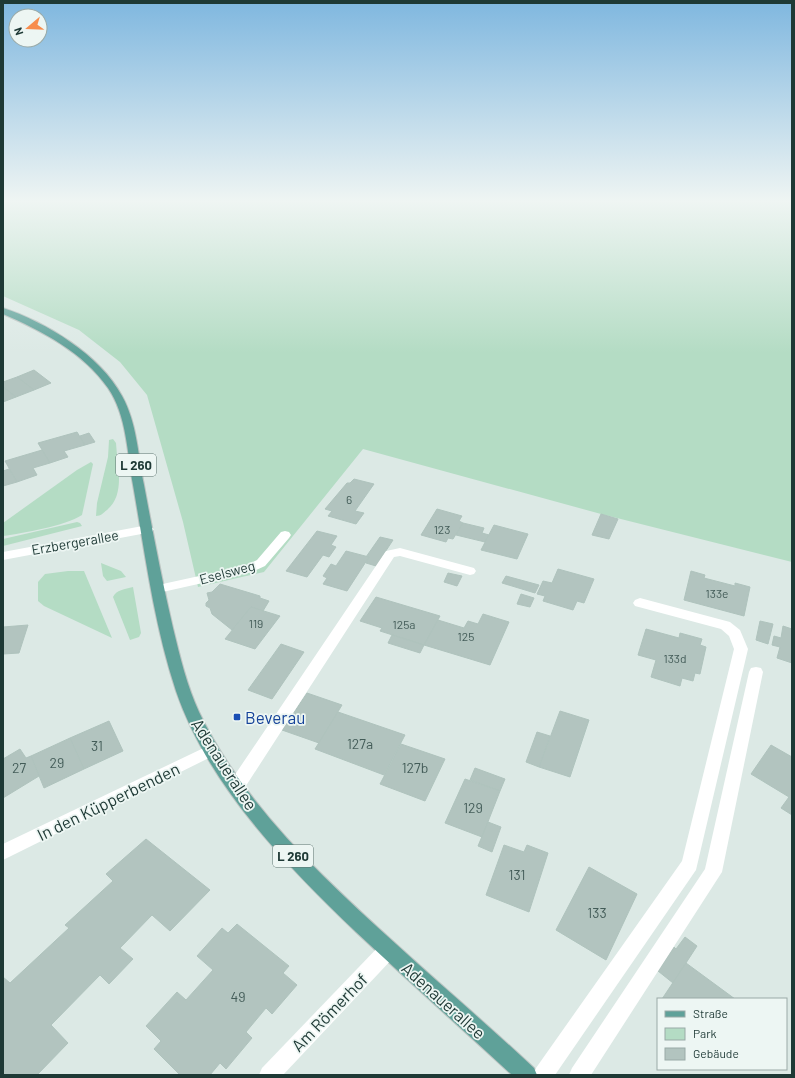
<svg xmlns="http://www.w3.org/2000/svg" width="795" height="1078" font-family="Barlow,sans-serif">
  <style>
    .green { fill: #b4dcc4 }
    .building { fill: #b2c4bf; stroke: #afc3bd }
    .lines { fill: none; stroke-linecap: round; stroke-linejoin: round }
    .major-casing { stroke: #bcc4c2; stroke-width: 2 }
    .minor { fill: #fff; fill-rule: evenodd }
    .major { fill: #5fa199; fill-rule: evenodd }
    .transit-dot { fill: #1a4fb4; stroke: #edf6f3; stroke-width: 1.5 }
    .labels { text-anchor: middle; dominant-baseline: central; stroke-width: 3.5; stroke-linejoin: round; paint-order: stroke }
    .number-label { font-size: 12px; fill: #435c58 }
    .shield { fill: #edf6f3; stroke: #5c726e; stroke-width: 1 }
    .shield-label { font-size: 13px; font-weight: bold; fill: #1e3935 }
    .street-label { font-size: 14px; fill: #1e3935; stroke: #edf6f3 }
    .near-number-label { font-size: 14px; fill: #435c58 }
    .near-transit-label { font-size: 17px; fill: #164399; stroke: #edf6f3; text-anchor: start }
    .near-street-label { font-size: 17px; fill: #1e3935; stroke: #edf6f3 }
  </style>
  <rect width="100%" height="100%" fill="#dce9e5"/>
  <g class="green">
    <path d="M3,202h789v360l-191,-48 -238,-65 -99,123 -66,15 -15,-65 -36,-127 -27,-33 -41,-32 -76,-34z"/>
    <path d="M113,439l3,4c1,22 10,51 -9,67 -4,3 -6,6 -11,6l1,-13 11,-46 1,-17z"/>
    <path d="M91,462l2,2 -11,51c-17,11 -59,18 -79,21v-13l74,-53z"/>
    <path d="M77,522l3,1 2,3 -79,20v-7z"/>
    <path d="M101,563l20,8 5,6 -19,4 -4,-5z"/>
    <path d="M68,571h16l28,67 -68,-32 -6,-5v-19l7,-8z"/>
    <path d="M133,587l8,46 -2,4 -9,3 -17,-43c3,-7 12,-8 20,-10z"/>
  </g>
  <g class="building">
    <path d="M34,370l17,13 -17,7 -17,-13z"/>
    <path d="M17,377l17,13 -18,7 -13,-10v-5z"/>
    <path d="M3,387l13,10 -13,5z"/>
    <path d="M77,432l8,13 -21,6 4,6 -18,6 -12,-20z"/>
    <path d="M89,433l6,9 -10,3 -5,-9z"/>
    <path d="M42,450l8,13 -17,5 4,7 -20,7 -12,-21z"/>
    <path d="M9,469l8,13 -14,4v-15z"/>
    <path d="M354,479l20,5 -19,27 9,2 -8,11 -28,-8 4,-5 -7,-2 22,-26h3z"/>
    <path d="M437,509l25,7 -3,5 4,2 -10,16 -5,-1 -2,4 -25,-7z"/>
    <path d="M601,514l17,5 -9,20 -17,-4z"/>
    <path d="M463,523l21,5 -2,5 7,2 -4,7 -29,-7z"/>
    <path d="M494,525l34,9 -11,25 -36,-9z"/>
    <path d="M317,531l20,5 -6,9 5,2 -7,10 -6,-2 -16,22 -21,-6z"/>
    <path d="M380,537l13,3 -17,26 -10,-3 3,-6h-3z"/>
    <path d="M346,551l23,6 -22,34 -24,-7 4,-6 -4,-2 8,-12 5,2z"/>
    <path d="M558,569l36,10 -10,24 -7,-2 -4,9 -30,-9 2,-5 -8,-2 6,-13 9,2z"/>
    <path d="M691,571l14,4 -1,3 31,8v-3l15,4 -6,29 -60,-16z"/>
    <path d="M448,573l14,3 -5,10 -13,-4z"/>
    <path d="M506,576l33,9 -4,8 -33,-10z"/>
    <path d="M220,584l40,12v2l9,3 -6,10 -12,-4 -19,23 -20,-16 -2,-6 -4,-2v-3l3,-3 -2,-7 5,-1z"/>
    <path d="M521,594l13,4 -4,9 -13,-3z"/>
    <path d="M376,597l64,19 -16,29 -44,-14 2,-3 -22,-7z"/>
    <path d="M251,607l29,9 -25,33 -30,-10z"/>
    <path d="M483,614l26,8 -19,43 -66,-20 14,-25 26,8 4,-7 10,3z"/>
    <path d="M760,621l13,3 -5,20 -12,-4z"/>
    <path d="M28,625l-9,28 -16,1v-27z"/>
    <path d="M783,626l9,3v34l-15,-5 3,-11 -8,-2 2,-9 7,2z"/>
    <path d="M646,629l33,9 1,-5 22,6 -2,6 6,2 -6,27 -5,-1 -2,8 -11,-3 -2,8 -29,-9 5,-17 -18,-5z"/>
    <path d="M392,635l32,10 -4,8 -32,-10z"/>
    <path d="M281,644l23,8 -32,47 -24,-9z"/>
    <path d="M307,693l35,12 -23,38 -37,-13z"/>
    <path d="M560,711l29,9 -19,57 -31,-10z"/>
    <path d="M338,712l67,23 -21,40 -69,-26z"/>
    <path d="M109,721l14,30 -39,18 -14,-31z"/>
    <path d="M537,732l13,4 -11,31 -13,-5z"/>
    <path d="M70,738l14,31 -40,19 -13,-32z"/>
    <path d="M401,744l44,15 -20,42 -45,-17z"/>
    <path d="M771,745l21,12v58l-11,-7 8,-11 -38,-23z"/>
    <path d="M20,749l6,9 5,-2 8,20 -36,22v-39z"/>
    <path d="M475,768l30,11 -5,12 -30,-11z"/>
    <path d="M465,779l35,12 -18,46 -37,-14z"/>
    <path d="M488,822l13,5 -9,25 -14,-6z"/>
    <path d="M146,839l64,51 -40,41 -18,-16 -32,33 13,11 -24,25 -9,-9 -49,50 17,18 -31,32h-34v-98l7,6 59,-55 -4,-3 48,-44 -7,-7z"/>
    <path d="M504,845l20,7 3,-7 21,8 -19,59 -43,-17z"/>
    <path d="M589,867l48,27 -31,66 -50,-30z"/>
    <path d="M237,924l52,42 -6,7 14,12 -25,29 -6,-6 -20,24 6,6 -26,31 -6,-6 -10,12h-30l-26,-26 7,-8 -15,-15 31,-34 9,8 27,-30 -16,-14 25,-28 6,5z"/>
    <path d="M685,937l12,9 -24,37 -15,-12 16,-24 2,2z"/>
    <path d="M686,963l49,36h-73z"/>
  </g>
  <g class="lines">
    <g class="major-casing">
      <path id="major" d="M3,308c43,14 97,47 119,88 15,27 16,59 22,89 9,48 18,96 29,143 7,29 14,58 26,84 44,92 123,165 197,232 46,42 93,82 138,124l3,7h-25c-52,-48 -105,-95 -156,-143 -70,-67 -148,-147 -180,-241 -22,-66 -31,-138 -43,-206 -6,-33 -6,-69 -25,-97 -25,-36 -66,-57 -105,-74z"/>
    </g>
    <g class="minor">
      <path d="M148,525l6,4 -2,3 -149,28v-8z"/>
      <path d="M285,531l4,1 2,3 -2,3 -24,28 -13,6 -94,21 -5,-1 -1,-3 1,-3 5,-1 87,-19 12,-6 24,-28z"/>
      <path d="M400,548l74,20 2,3 -2,3 -4,1 -70,-19 -6,1 -152,235 -6,2 -6,-2 -2,-5 2,-5 156,-231z"/>
      <path d="M640,598l90,24 10,8 8,19 -52,221 -141,205h-22l3,-7 146,-207 52,-212 -5,-13 -8,-7 -86,-23 -2,-3 2,-3z"/>
      <path d="M756,667l5,1 2,4 -41,200 -131,203h-22l3,-7 133,-199 44,-197 2,-4z"/>
      <path d="M212,744l5,2 3,4 -3,4 -214,106v-16z"/>
      <path d="M388,941l7,3 2,6 -2,6 -112,119h-24l3,-7 119,-124z"/>
    </g>
    <use href="#major" class="major"/>
  </g>
  <linearGradient id="sky" x2="0" y2="1"><stop stop-color="#7fb7df"/><stop offset="0.57" stop-color="#eff5f3"/><stop offset="1" stop-color="#eff5f3" stop-opacity="0"/></linearGradient>
  <rect width="795" height="353" fill="url(#sky)"/>
  <rect class="transit-dot" x="233" y="713" width="8" height="8" rx="2"/>
  <g class="labels">
    <g class="number-label">
      <text x="349" y="499">6</text>
      <text x="442" y="529">123</text>
      <text x="717" y="593">133e</text>
      <text x="256" y="623">119</text>
      <text x="404" y="624">125a</text>
      <text x="466" y="636">125</text>
      <text x="675" y="658">133d</text>
    </g>
    <g class="shield">
      <rect x="116" y="454" width="40" height="22" rx="3"/>
      <rect x="273" y="845" width="40" height="22" rx="3"/>
    </g>
    <g class="shield-label">
      <text x="136" y="465">L 260</text>
      <text x="293" y="856">L 260</text>
    </g>
    <g class="street-label">
      <text transform="translate(75 542) rotate(-10)">Erzbergerallee</text>
      <text transform="translate(227 572) rotate(-15)">Eselsweg</text>
    </g>
    <g class="near-number-label">
      <text x="360" y="743">127a</text>
      <text x="97" y="745">31</text>
      <text x="57" y="762">29</text>
      <text x="19" y="767">27</text>
      <text x="415" y="767">127b</text>
      <text x="473" y="807">129</text>
      <text x="517" y="874">131</text>
      <text x="597" y="912">133</text>
      <text x="238" y="996">49</text>
    </g>
    <g class="near-transit-label">
      <text x="245" y="717">Beverau</text>
    </g>
    <g class="near-street-label">
      <text transform="translate(225 764) rotate(57)">Adenauerallee</text>
      <text transform="translate(108 801) rotate(-26)">In den Küpperbenden</text>
      <text transform="translate(444 1000) rotate(42)">Adenauerallee</text>
      <text transform="translate(329 1012) rotate(-46)">Am Römerhof</text>
    </g>
  </g>
  <rect width="795" height="1078" fill="none" stroke="#1e3935" stroke-width="8"/>
  <rect x="657" y="998" width="130" height="72" fill="#edf6f3" stroke="#9aaaa7"/>
  <rect x="665" y="1011" width="20" height="6" fill="#5fa199" stroke="#9aaaa7"/>
  <text x="693" y="1018" font-size="12" fill="#1e3935">Straße</text>
  <rect x="665" y="1028" width="20" height="12" fill="#b4dcc4" stroke="#9aaaa7"/>
  <text x="693" y="1038" font-size="12" fill="#1e3935">Park</text>
  <rect x="665" y="1048" width="20" height="12" fill="#b2c4bf" stroke="#9aaaa7"/>
  <text x="693" y="1058" font-size="12" fill="#1e3935">Gebäude</text>
  <g transform="translate(28 28) rotate(251)"><circle r="19" fill="#edf6f3" stroke="#9aaaa7"/>
  <path d="M0-3L7 15L0 10L-7 15Z" fill="#f78d4d"/>
  <text y="-6" font-size="11" font-weight="bold" text-anchor="middle" fill="#1e3935">N</text>
  </g>
</svg>
